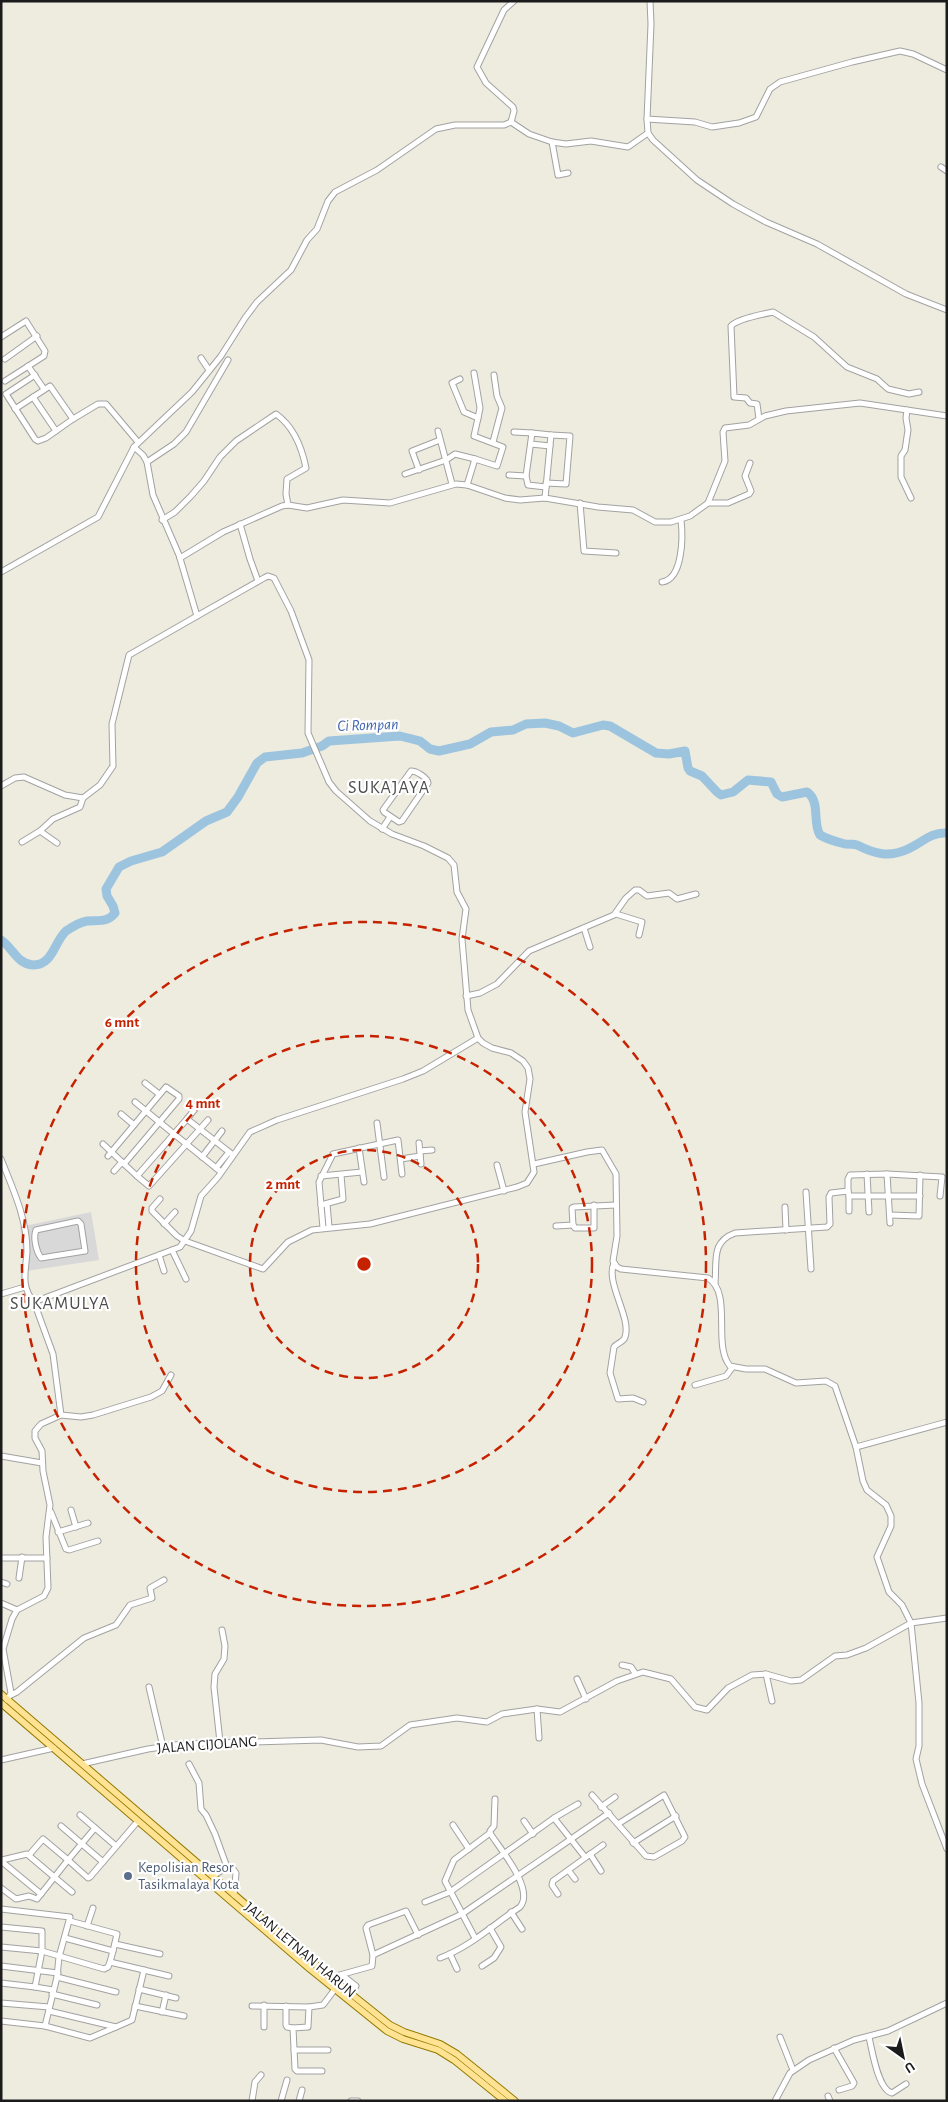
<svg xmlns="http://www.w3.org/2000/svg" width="948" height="2102" font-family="'Alegreya Sans',sans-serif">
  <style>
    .residential { fill: #d9d8d8 }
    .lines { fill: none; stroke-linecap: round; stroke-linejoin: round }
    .river { stroke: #9cc4df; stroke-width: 9 }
    .minor-casing { stroke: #a2a2a2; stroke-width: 7 }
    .major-casing { stroke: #927b00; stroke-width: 8 }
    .minor { stroke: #fff; stroke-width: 5 }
    .major { stroke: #ffe393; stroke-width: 6 }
    .ring { fill: none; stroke: #c62200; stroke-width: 2.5; stroke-dasharray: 9 6 }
    .service-dot { fill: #5c6f8a; stroke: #fff; stroke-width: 2 }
    .labels { text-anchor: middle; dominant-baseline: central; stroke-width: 4.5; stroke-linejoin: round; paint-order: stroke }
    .street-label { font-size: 15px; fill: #1b1b1b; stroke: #fff }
    .service-label { font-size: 15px; fill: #4e5e75; stroke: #fff; text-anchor: start }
    .water-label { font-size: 16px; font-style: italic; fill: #4266b0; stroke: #fff }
    .quarter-label { font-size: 18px; letter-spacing: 1px; fill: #4e4e4e; stroke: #fff }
    .centre { fill: #c62200; stroke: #fff; stroke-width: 2.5 }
    .ring-label { font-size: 15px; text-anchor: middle; font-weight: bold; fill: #c62200; stroke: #fff; stroke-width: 4.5; stroke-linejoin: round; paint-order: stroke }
  </style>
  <rect width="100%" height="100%" fill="#eeebdf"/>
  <path class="residential" d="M91,1212l8,48 -73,11 -6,-44z"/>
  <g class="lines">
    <path class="river" d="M1,940c12,8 16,24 32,25 20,0 21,-23 33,-34 6,-4 14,-9 21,-10 11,-1 20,2 28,-8l-2,-7 -6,-10 -1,-7 13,-22 12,-6 31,-9 44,-31 21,-9 11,-15 19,-34 8,-6 37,-4 20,-7 7,-5 71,-5 20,5 10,8 9,2 31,-7 21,-12 22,-2 13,-6 19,-1 14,3 14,7 30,-8 7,1 46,27 13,1 16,-3 3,17 2,3 12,5 15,16 4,3 12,-3 15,-12 23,2 6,12 5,3 25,-5c14,10 5,30 13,43 7,4 17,7 25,9 4,0 9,0 12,1 18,9 32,13 51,4 14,-6 22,-17 39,-16"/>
    <g class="minor-casing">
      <g id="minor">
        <path d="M650,1l1,23 -4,95 1,14 5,7 44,40 36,24 33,18 51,22 89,50 41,16"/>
        <path d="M647,119l48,3 17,5 27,-4 17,-6 14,-28 10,-7 72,-20 48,-11 13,3 34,16"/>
        <path d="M511,122l18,12 23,8 14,2 25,-3 37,6 20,-14"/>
        <path d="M552,142l6,33 10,-2"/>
        <path d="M941,167l6,4"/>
        <path d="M1,337l25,-16 19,30 -1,5 -39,25"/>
        <path d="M201,358l8,12"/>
        <path d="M5,359l32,-23"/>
        <path d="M28,366l16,23"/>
        <path d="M474,373l6,35 -2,10"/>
        <path d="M35,375l-29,19 29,45 3,2 8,-3 27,-19"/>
        <path d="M460,379l-8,4 12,29 14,6 -4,18 29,11 -6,19 -22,-7 -8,26"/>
        <path d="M33,397l23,34"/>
        <path d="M15,409l35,-23 23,33 25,-15h8l32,38"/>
        <path d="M907,410l-1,8 2,12 -3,20 -4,6v21l10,21"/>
        <path d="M759,419l-2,-15 -7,-1 -4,-5 -12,-1 -3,-71c6,-7 32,-12 42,-14l41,25 33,30 30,12 11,10 21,5 10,-2"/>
        <path d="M438,431l14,53"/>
        <path d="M514,432l18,1"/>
        <path d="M493,442l9,-34 -5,-12 -3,-21"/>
        <path d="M531,444l19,2"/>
        <path d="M147,462l27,-18 12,-12 42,-72"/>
        <path d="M419,470l-7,-19 28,-11"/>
        <path d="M405,474l41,-14 9,-6 20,5"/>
        <path d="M509,475l17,1"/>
        <path d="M546,487l-18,-2 -2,-9 6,-43 19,2"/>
        <path d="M545,498l6,-63 19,1 -4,48 -20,-1"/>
        <path d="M580,503l4,48 32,2"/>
        <path d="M708,503h20l21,-9 2,-3 -6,-15 5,-13"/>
        <path d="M162,520l13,-8 16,-16 13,-15 16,-24 16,-16 40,-27c17,12 26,34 30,54l-19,11 -1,15 2,11"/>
        <path d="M240,524l10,35 8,22"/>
        <path d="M180,558l43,-26 59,-26 6,-1 19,3 36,-8 47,3 66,-19 11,1 38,13 15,2 25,-2 53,9 35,3 22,12h16l19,-6 18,-13 17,-42 -2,-29 2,-4 24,-3 16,-9 21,-5 74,-8 87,13"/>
        <path d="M1,572l97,-55 36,-70 58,-55 29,-36 24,-38 12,-16 34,-32 16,-30 10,-11 11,-28 7,-9 42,-22 59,-41 19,-4h49l7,-3 3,-11 -1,-4 -27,-24 -9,-16 27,-57 10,-9"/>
        <path d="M662,582c21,-3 21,-45 19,-62"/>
        <path d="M411,771c5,0 16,6 17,12l-26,38 -3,1 -15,-10 -1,-2z"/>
        <path d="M1,786l14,-8 9,-1 41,18 18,3 17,-13 13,-19 -1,-42 17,-69 68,-39 -18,-61 -26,-60 -6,-33 -4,-7 -9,-8"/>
        <path d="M382,829l8,-12"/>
        <path d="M40,831l17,12"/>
        <path d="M22,842l18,-11 13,-12 27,-12 3,-9"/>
        <path d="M616,914l26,8 -3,13"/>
        <path d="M584,928l6,19"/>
        <path d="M466,996l14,-3 17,-9 32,-33 85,-36 12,-17 9,-8h4l8,6 22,-3 8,6 19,-5"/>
        <path d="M145,1083l14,11"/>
        <path d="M135,1102l39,32 -37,42 12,10 59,-66"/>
        <path d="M121,1114l13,11"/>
        <path d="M187,1119l8,-10"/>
        <path d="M377,1123l7,54"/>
        <path d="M419,1143l2,21"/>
        <path d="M103,1144l19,18"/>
        <path d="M359,1148l5,34"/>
        <path d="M420,1151l12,-1"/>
        <path d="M108,1156l58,-69 13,9v3l-55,65 -2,-2 -8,9"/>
        <path d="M202,1157l20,-26"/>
        <path d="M1,1159c12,30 26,60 26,92 -1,20 -7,35 7,51l146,-55 11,-16 10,-35 17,-19 32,-45 27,-12 126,-41 20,-8 55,-33"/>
        <path d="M401,1159l19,-3"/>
        <path d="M124,1164l13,12"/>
        <path d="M534,1164l53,-12 15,-2 14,24 1,62 -4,25 4,6 4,2 87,9c25,15 4,67 22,88l16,3h19l31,14 30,-2 9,5 21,61 7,34 4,9 19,15 5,11v10l-14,31 12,35 13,13 9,18 8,80v43l-3,13 6,25 25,65"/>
        <path d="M497,1165l7,26"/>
        <path d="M216,1168l13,-16"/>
        <path d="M221,1172l-47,-38 13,-15 46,36"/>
        <path d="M867,1174l2,38"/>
        <path d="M887,1174l3,49"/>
        <path d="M321,1176l41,-4"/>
        <path d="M848,1191v-12l2,-4 37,-1 55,3 -2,19"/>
        <path d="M806,1192l5,77"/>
        <path d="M849,1196v15"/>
        <path d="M160,1199l-8,9v3l25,25 8,5 78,28 25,-27 24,-12 58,-6 147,-37 10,-4 7,-11 -9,-60 5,-33 -2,-11 -5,-7 -12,-8 -19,-5 -9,-5 -5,-5 -10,-28 -6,-71 4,-30 -9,-17 -3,-27 -6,-7 -24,-12 -32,-12 -22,-13 -34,-30 -7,-9 -21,-49 1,-73 -18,-49 -17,-33 -6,-2 -4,2 -67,38"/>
        <path d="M327,1204l2,23"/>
        <path d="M321,1205l22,-6 -2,-24"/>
        <path d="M785,1207l1,23"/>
        <path d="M890,1215l29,1 1,-41"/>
        <path d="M78,1221l3,3 4,27 -44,7c-5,-7 -8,-20 -5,-28z"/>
        <path d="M164,1224l11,-12"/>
        <path d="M573,1225l2,3h19v-23"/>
        <path d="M556,1226l17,-1 -1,-17 2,-1 42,-2"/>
        <path d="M323,1228l-4,-46 14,-28 65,-14 4,34"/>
        <path d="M172,1250l14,29"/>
        <path d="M159,1255l5,16"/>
        <path d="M614,1263c-9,20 18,55 11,74 -1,5 -8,6 -11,10l-4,26 8,26 15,-1 10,4"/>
        <path d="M715,1283c2,-23 -4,-41 20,-50l92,-6 3,-3 -1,-27 2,-4 17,-2 1,5h71"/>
        <path d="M1,1294l24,-7"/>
        <path d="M695,1385l31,-9 6,-8"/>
        <path d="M61,1415l20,2 12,-2 58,-18 11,-6 9,-16"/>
        <path d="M856,1447l91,-25"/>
        <path d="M1,1456l41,7"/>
        <path d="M71,1510l5,17"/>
        <path d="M51,1512l15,37 3,1 29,-9"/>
        <path d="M58,1532l30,-9"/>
        <path d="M1,1558h46"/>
        <path d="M19,1578l3,-21"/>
        <path d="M1,1582l6,2"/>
        <path d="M1,1603l16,7"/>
        <path d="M622,1665l9,2 4,6"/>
        <path d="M766,1674l6,27"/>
        <path d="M577,1679l9,20"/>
        <path d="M149,1687l14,60"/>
        <path d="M11,1695l6,-3 67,-54 32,-13 14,-20 22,-7 -2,-10 14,-8"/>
        <path d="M7,1700l4,-7 -8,-44 9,-30 5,-9 27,-14 4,-8 -2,-51 4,-32 -7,-34 -1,-20 -7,-13v-7l6,-7 20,-9 -8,-61 -19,-52"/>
        <path d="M537,1709l2,29"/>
        <path d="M220,1742l-6,-55 1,-13 9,-15 1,-13 -3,-16"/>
        <path d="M1,1760l53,-12"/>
        <path d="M82,1764l66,-15 34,-5 139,-4 37,7 23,-1 29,-21 47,-7 30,4 15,-8 35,-5 23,3 57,-31 26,-9 28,7 24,28 12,3 21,-22 24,-13 14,-1 25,7 10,-1 34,-24 12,-1 19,-7 45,-25 36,-5"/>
        <path d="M189,1764l10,19 2,26 5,6 9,19 12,33"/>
        <path d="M592,1795l54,61 8,1 28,-16 3,-4 -21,-42 -46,29"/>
        <path d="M601,1807l14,-10"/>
        <path d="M80,1815l36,31"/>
        <path d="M554,1818l31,39"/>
        <path d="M524,1821l9,13"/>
        <path d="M453,1825l16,24"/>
        <path d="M61,1826l42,36"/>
        <path d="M633,1843l43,-27"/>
        <path d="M590,1854l11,17"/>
        <path d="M29,1855l14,-16 25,21 27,-32"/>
        <path d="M2,1860l25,-6 45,38"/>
        <path d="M1,1861l40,33 27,-34 20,18 2,-1 48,-56"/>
        <path d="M569,1871l6,8"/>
        <path d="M213,1876l14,-9 6,2 3,4 -2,22"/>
        <path d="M1,1888l15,11 13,-3 8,3 4,-5"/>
        <path d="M558,1894l-6,-9 1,-4 50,-36"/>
        <path d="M425,1902l25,-10 104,-74 24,-14"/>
        <path d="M1,1909l69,8 -11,40 -2,20 -12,49"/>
        <path d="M511,1912l11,17"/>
        <path d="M70,1921l47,13 -4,17"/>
        <path d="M87,1926l6,-18"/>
        <path d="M1,1927l41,4v20l-7,36 18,3"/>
        <path d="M65,1938l48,13 -3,11"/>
        <path d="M475,1938l-30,-57 9,-21 36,-27v-2l4,-5 1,-27"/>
        <path d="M115,1944l45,10"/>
        <path d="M1,1947l41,4 62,18 4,-2 2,-5 59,14"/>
        <path d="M450,1954l7,15"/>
        <path d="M373,1955l-7,-27 2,-3 38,-14 12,24"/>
        <path d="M440,1958c30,-11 54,-34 80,-51 15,-18 -20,-58 -30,-74"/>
        <path d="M1,1966l57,7"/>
        <path d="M482,1966l12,-8 7,-11 -11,-19"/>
        <path d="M342,1975l14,11 -4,8"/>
        <path d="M57,1977l59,15"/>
        <path d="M329,1978l43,-12 1,-11 89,-41 147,-101"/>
        <path d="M1,1983l34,4"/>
        <path d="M139,1989l37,9"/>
        <path d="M52,1994l45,11"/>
        <path d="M1,2003l48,4"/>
        <path d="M135,2006l49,10"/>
        <path d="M252,2006l57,1"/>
        <path d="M286,2006v19l1,2 6,1"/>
        <path d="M162,2012l4,-17"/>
        <path d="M1,2021l44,5 45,12 26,-11 -67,-16"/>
        <path d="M116,2027l16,-7 12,-50"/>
        <path d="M264,2027v-22"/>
        <path d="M780,2037l13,33"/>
        <path d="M869,2037c3,13 9,53 23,56l14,-9"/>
        <path d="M834,2048l20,35 -2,3 -13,4"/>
        <path d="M294,2050h34"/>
        <path d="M322,2071h-25l-2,-2 -2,-41 15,-1 1,-20 14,-2 12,-16"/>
        <path d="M828,2096l2,5"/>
        <path d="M252,2101l3,-19 6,-7"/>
        <path d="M281,2101l6,-21"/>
        <path d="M299,2101l3,-11"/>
        <path d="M351,2101h7"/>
        <path d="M775,2101l15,-28 19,-13 45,-20 34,-9 59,-28"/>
      </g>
    </g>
    <g class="major-casing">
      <g id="major">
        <path d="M1,1694l329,283 60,48 14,7 36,12 17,10 58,47"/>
        <path d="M1,1703l309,266 77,62 16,8 35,11 16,10 51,41"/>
      </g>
    </g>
    <use href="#minor" class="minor"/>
    <use href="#major" class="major"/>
  </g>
  <g class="ring">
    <circle cx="364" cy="1264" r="114"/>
    <circle cx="364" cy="1264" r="228"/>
    <circle cx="364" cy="1264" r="342"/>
  </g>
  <circle class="service-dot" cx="128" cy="1876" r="5"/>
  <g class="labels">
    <g class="street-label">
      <text transform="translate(207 1745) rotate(-4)">JALAN CIJOLANG</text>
      <text transform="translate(300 1950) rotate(40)">JALAN LETNAN HARUN</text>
    </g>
    <g class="service-label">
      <text x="138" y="1867">Kepolisian Resor<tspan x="138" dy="17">Tasikmalaya Kota</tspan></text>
    </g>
    <g class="water-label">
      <text transform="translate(368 725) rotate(-2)">Ci Rompan</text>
    </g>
    <g class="quarter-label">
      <text x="389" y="788">SUKAJAYA</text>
      <text x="60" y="1304">SUKAMULYA</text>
    </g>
  </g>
  <circle cx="364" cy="1264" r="8" class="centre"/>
  <g class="ring-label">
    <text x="122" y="1027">6 mnt</text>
    <text x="203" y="1108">4 mnt</text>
    <text x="283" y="1189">2 mnt</text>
  </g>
  <rect width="948" height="2102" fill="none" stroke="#1b1b1b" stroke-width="5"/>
  <g transform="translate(903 2057) rotate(147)" stroke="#ffffff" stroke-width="4" paint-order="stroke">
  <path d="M0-4L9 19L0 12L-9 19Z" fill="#1b1b1b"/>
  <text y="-8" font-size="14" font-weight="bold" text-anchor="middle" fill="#1b1b1b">U</text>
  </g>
</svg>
